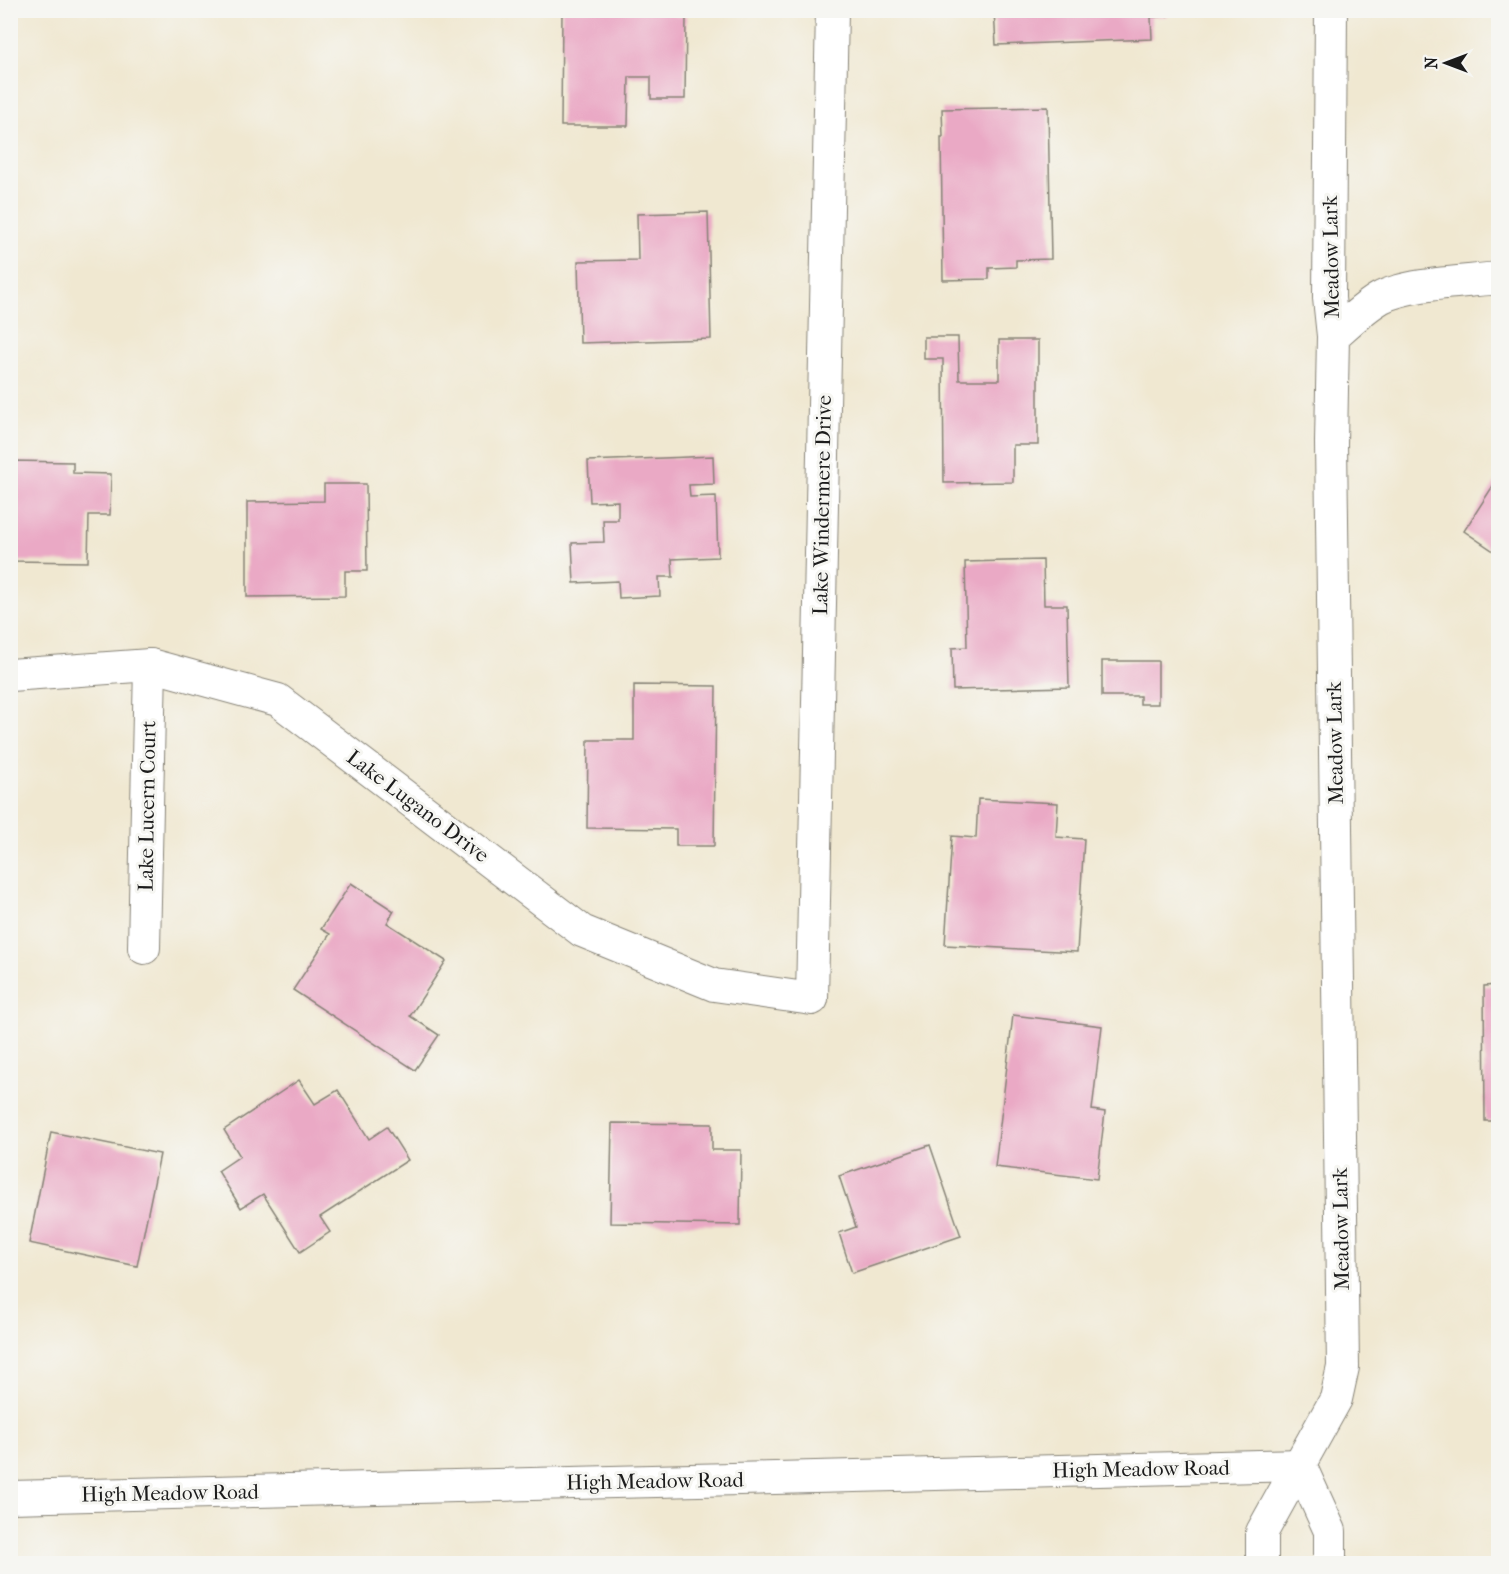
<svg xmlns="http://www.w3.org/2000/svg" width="1509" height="1574" font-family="'IM FELL French Canon',serif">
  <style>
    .building { fill: #eaa9c5 }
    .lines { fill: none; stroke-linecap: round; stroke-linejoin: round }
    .minor-casing { stroke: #868276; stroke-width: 34 }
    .minor { stroke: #fff; stroke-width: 32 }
    .labels { text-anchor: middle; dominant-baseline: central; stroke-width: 6; stroke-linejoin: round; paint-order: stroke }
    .street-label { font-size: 21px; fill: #1c1c1c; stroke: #f6f6f2 }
  </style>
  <rect width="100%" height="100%" fill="#f6f6f2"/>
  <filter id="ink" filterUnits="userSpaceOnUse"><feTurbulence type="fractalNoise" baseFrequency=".0167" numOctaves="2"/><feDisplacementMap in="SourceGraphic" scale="12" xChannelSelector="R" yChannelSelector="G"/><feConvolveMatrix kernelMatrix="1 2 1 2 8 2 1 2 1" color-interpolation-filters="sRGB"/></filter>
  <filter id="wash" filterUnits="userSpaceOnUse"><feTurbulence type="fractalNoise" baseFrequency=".008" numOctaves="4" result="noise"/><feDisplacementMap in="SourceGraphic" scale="24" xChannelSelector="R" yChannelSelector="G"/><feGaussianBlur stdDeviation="1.35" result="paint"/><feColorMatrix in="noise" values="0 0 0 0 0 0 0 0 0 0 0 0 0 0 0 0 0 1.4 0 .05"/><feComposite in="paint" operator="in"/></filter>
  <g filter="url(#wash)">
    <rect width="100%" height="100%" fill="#f0e8d1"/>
    <g id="blocks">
      <g class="building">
        <path d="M562,10h113v6h11l-1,83h-34v-22h-22l-1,49h-67z"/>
        <path d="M994,10h172l1,6 -16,1 1,22 -156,6z"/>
        <path d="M1048,107l3,152 -35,1v7l-27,1v11l-46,1 -2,-143h2l-1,-28z"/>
        <path d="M708,212l3,127 -131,4 -2,-82 60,-1 -1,-46z"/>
        <path d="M924,337h34l1,43h40v-40h39v105h-25v37l-69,1 -1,-124h-19z"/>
        <path d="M713,456l1,28 -25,1 1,12 26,-1 2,61 -46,2 1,18h-14l1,19 -41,2 -1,-17 -44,2 -2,-40 32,-1 -1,-22h15v-19l-28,1 -2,-41z"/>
        <path d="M10,461l63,1v11l38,1 -1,41h-21l-1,47 -78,-1z"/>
        <path d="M1498,478v76l-34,-23z"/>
        <path d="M324,484h42l1,87h-22v25l-98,1v-95l77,-1z"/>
        <path d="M1043,560l1,45h23l2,82 -116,3 -1,-42 15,-1 -2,-85z"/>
        <path d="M1102,661h56v43h-18v-8h-38z"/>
        <path d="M634,685l82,1 -2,160h-38v-17l-89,-1 1,-88h46z"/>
        <path d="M978,799l80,4 -2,34 28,2 -7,113 -132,-7 7,-109 24,2z"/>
        <path d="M351,883l43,28 -7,12 59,38 -36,55 29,19 -24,35 -122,-80 37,-56 -9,-5z"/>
        <path d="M1498,985v136h-13l-1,-135z"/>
        <path d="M1013,1015l89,11 -10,84 13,2 -8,67 -102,-12z"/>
        <path d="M299,1080l16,24 23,-14 31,49 18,-12 21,33 -88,57 10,15 -30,20 -37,-58 -22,14 -23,-37 22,-15 -16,-26z"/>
        <path d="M612,1123l100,1v26h29l-1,75 -130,-2z"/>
        <path d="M51,1132l109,22 -23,112 -108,-23z"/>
        <path d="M930,1145l31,91 -109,37 -13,-40 17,-6 -17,-51z"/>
      </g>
    </g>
  </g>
  <g filter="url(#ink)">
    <use href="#blocks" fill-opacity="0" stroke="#868276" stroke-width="1.5"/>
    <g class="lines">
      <g class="minor-casing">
        <g id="minor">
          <path d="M1333,336c15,-13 30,-28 47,-38 28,-15 86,-16 118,-20"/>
          <path d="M10,675l140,-10 128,35 304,231 132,54 98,14 20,-989"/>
          <path d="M144,948l6,-283"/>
          <path d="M1300,1465l30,66v33"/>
          <path d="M10,1497l1290,-32"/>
          <path d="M1262,1564v-32l74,-133 7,-32 -12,-924 2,-107 -4,-38 2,-288"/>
        </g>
      </g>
      <use href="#minor" class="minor"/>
    </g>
  </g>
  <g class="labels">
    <g class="street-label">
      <text transform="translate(1331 257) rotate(-91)">Meadow Lark</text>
      <text transform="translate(822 505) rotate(-89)">Lake Windermere Drive</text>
      <text transform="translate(1335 743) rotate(-91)">Meadow Lark</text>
      <text transform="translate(147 806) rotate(-89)">Lake Lucern Court</text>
      <text transform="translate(418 806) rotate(37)">Lake Lugano Drive</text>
      <text transform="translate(1341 1229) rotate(-91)">Meadow Lark</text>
      <text transform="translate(1141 1469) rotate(-1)">High Meadow Road</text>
      <text transform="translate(655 1481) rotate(-1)">High Meadow Road</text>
      <text transform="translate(170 1493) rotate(-1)">High Meadow Road</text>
    </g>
  </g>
  <rect width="1509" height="1574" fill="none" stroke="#f6f6f2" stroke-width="36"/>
  <g transform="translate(1446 63) rotate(270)" stroke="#f6f6f2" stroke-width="4.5" paint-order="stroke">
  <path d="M0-4.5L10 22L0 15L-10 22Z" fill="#1c1c1c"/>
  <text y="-9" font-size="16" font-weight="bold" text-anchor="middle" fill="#1c1c1c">N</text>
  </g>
</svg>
